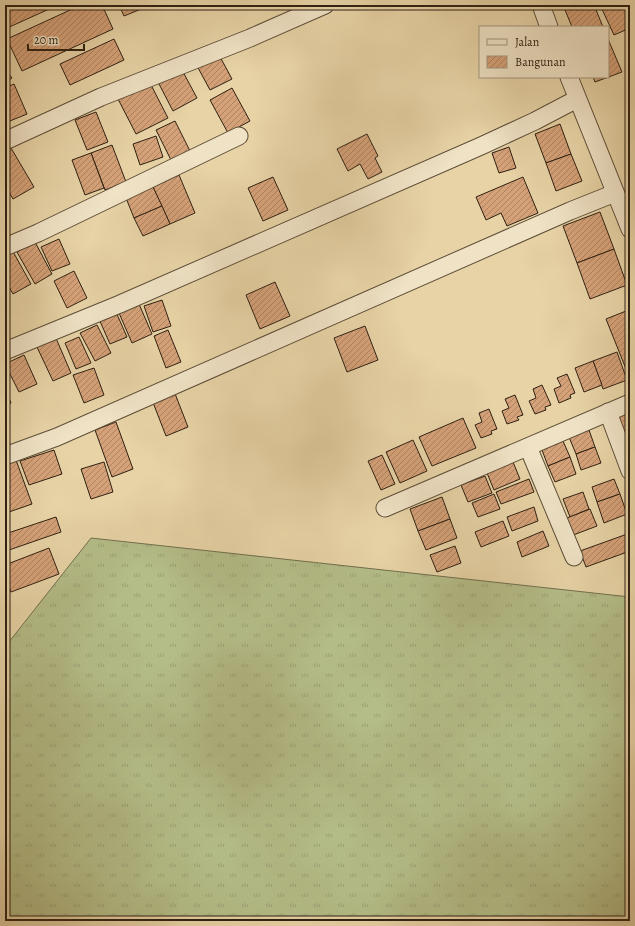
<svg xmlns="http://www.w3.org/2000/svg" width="635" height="926" font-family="Alegreya,serif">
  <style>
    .grass { fill: url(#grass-tufts); stroke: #726f4d }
    .building { fill: url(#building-hatch); stroke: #2f2112 }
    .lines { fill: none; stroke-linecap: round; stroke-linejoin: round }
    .street-casing { stroke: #5d4e37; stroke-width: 19 }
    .street { stroke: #efe2c5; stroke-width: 17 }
  </style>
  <defs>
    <pattern id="grass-tufts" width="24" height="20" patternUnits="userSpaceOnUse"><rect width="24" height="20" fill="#b4bd88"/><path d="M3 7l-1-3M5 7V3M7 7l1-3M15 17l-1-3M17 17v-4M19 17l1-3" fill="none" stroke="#9ba274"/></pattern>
    <pattern id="building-hatch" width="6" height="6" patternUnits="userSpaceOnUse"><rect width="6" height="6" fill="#d5a178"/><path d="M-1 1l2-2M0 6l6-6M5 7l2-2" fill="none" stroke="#ad8361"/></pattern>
  </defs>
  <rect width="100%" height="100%" fill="#e7d3a6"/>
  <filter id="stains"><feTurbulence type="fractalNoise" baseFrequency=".005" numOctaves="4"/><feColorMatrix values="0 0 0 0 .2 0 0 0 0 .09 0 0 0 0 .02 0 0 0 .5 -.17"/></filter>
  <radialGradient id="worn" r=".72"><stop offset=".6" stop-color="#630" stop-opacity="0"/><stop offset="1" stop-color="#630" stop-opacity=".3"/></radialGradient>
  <path class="grass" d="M91,538l539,59v324h-625v-274z"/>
  <g class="building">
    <path d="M5,5h53l-53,24z"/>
    <path d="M81,5h21l11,24 -91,42 -15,-32z"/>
    <path d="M119,5h32l-27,11z"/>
    <path d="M563,5h31l9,22h-31z"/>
    <path d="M605,5h25v23l-16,7 -13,-28z"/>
    <path d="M114,39l10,21 -54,25 -10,-21z"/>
    <path d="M608,39l14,33 -27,10 -2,-5h15z"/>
    <path d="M218,53l14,26 -22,11 -14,-26z"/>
    <path d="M5,69l7,9 -7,4z"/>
    <path d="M182,70l15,28 -24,13 -15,-29z"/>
    <path d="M150,83l18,35 -32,16 -18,-35z"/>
    <path d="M14,84l13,30 -22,9v-35z"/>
    <path d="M232,88l18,33 -22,12 -18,-33z"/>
    <path d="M96,112l12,30 -21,8 -12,-30z"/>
    <path d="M175,121l15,30 -19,9 -15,-30z"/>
    <path d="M560,124l11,30 -25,9 -11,-29z"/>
    <path d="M367,134l11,22 -3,2 7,14 -14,7 -8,-15 -12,7 -11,-22z"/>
    <path d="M156,136l7,21 -23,8 -7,-21z"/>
    <path d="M112,145l14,37 -21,8 -14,-37z"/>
    <path d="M509,147l7,21 -17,5 -7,-20z"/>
    <path d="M11,148l23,39 -21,12 -8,-14v-34z"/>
    <path d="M91,153l13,35 -19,7 -13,-35z"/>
    <path d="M571,154l11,27 -26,10 -10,-28z"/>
    <path d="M630,159v14l-4,-13z"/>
    <path d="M179,175l16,38 -25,11 -17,-37z"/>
    <path d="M273,177l15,33 -25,11 -15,-33z"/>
    <path d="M523,177l15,36 -31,13 -6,-13 -15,7 -10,-23z"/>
    <path d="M153,187l9,19 -28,12 -8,-20z"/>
    <path d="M162,206l8,18 -27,12 -9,-18z"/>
    <path d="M600,212l14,37 -37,14 -14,-37z"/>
    <path d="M59,239l11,25 -18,7 -11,-24z"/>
    <path d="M35,242l17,32 -17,10 -18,-32z"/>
    <path d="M11,248l20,36 -18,10 -8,-14v-29z"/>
    <path d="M614,249l13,36 -37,14 -13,-36z"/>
    <path d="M74,271l13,27 -20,10 -13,-27z"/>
    <path d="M275,282l15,34 -30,13 -14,-34z"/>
    <path d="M162,300l9,26 -18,6 -9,-26z"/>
    <path d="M139,304l13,30 -20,9 -13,-30z"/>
    <path d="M626,311l4,10v47l-4,1 -20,-50z"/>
    <path d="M116,312l11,25 -17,7 -11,-25z"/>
    <path d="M97,325l14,28 -16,8 -15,-28z"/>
    <path d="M365,326l13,34 -31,12 -13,-34z"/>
    <path d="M168,330l13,32 -15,6 -12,-32z"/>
    <path d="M55,336l16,37 -18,8 -17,-36z"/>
    <path d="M79,337l12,26 -15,6 -11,-26z"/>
    <path d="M617,352l10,28 -24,9 -10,-28z"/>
    <path d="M24,355l13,29 -18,8 -14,-28z"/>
    <path d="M593,361l9,24 -18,7 -9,-24z"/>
    <path d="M94,368l10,27 -20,8 -11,-28z"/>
    <path d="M567,374l8,19 -5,2 1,3 -12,5 -5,-14 7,-3 -4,-8z"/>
    <path d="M542,385l9,20 -6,2 1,3 -11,4 -6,-13 7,-3 -3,-9z"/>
    <path d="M5,388l6,15 -6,3z"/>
    <path d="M174,391l14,36 -22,9 -14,-36z"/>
    <path d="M515,395l8,20 -6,2 2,3 -12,4 -5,-13 7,-3 -4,-9z"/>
    <path d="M489,409l8,20 -6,2 1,3 -11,4 -6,-13 7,-3 -3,-9z"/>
    <path d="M630,411v37l-12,-32z"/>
    <path d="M463,418l13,30 -44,18 -13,-29z"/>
    <path d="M116,422l17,47 -21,8 -17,-47z"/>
    <path d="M589,430l6,17 -19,7 -7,-17z"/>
    <path d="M413,440l14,31 -27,12 -14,-31z"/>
    <path d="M563,441l7,16 -22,9 -6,-16z"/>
    <path d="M595,447l6,16 -20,7 -5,-16z"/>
    <path d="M54,450l8,24 -33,11 -9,-24z"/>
    <path d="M382,455l13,29 -14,6 -13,-29z"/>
    <path d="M570,457l6,17 -21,8 -7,-16z"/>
    <path d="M16,460l16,44 -23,8 -4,-10v-38z"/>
    <path d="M104,462l9,30 -22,7 -10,-30z"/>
    <path d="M513,462l7,17 -26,11 -7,-17z"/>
    <path d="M485,476l7,17 -24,9 -7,-17z"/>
    <path d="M529,479l5,13 -33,12 -5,-12z"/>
    <path d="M614,479l6,15 -23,8 -5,-15z"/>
    <path d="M583,492l6,17 -19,8 -7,-18z"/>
    <path d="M494,494l6,15 -22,8 -6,-14z"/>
    <path d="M620,494l7,20 -23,9 -7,-21z"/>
    <path d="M442,497l8,22 -32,12 -8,-22z"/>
    <path d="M534,507l4,14 -26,10 -5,-14z"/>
    <path d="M590,509l7,17 -29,11 -6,-17z"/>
    <path d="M56,517l5,15 -52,18 -4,-13v-3z"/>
    <path d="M450,519l7,19 -31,12 -8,-19z"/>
    <path d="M503,521l6,15 -28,11 -6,-15z"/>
    <path d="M543,531l6,15 -27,11 -5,-15z"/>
    <path d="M630,533v18l-44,16 -6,-16z"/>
    <path d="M455,546l6,17 -24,9 -7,-17z"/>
    <path d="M49,548l10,26 -48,18 -6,-15v-12z"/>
  </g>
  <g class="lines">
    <g class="street-casing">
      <g id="street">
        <path d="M541,5l8,22"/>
        <path d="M569,77l61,152"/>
        <path d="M5,141l96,-44 149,-59 75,-33"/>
        <path d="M5,247l33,-14 201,-97"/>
        <path d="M5,351l115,-47 361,-158 54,-25 42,-22"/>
        <path d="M608,412l22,59"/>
        <path d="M528,447l46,110"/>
        <path d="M5,456l52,-19 513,-226 45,-18"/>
        <path d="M385,508l245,-105"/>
      </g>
    </g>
    <use href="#street" class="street"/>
  </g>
  <rect width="635" height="926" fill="none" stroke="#e7d3a6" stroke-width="20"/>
  <rect x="6" y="6" width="623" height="914" fill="none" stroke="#2f2112" stroke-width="2"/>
  <rect x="10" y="10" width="615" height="906" fill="none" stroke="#2f2112"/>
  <rect x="479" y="26" width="130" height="52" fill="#efe2c5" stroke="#a2957d"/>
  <rect x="487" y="39" width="20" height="6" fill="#efe2c5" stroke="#a2957d"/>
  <text x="515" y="46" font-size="12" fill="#2f2112">Jalan</text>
  <rect x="487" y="56" width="20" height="12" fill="url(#building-hatch)" stroke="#a2957d"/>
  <text x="515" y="66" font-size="12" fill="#2f2112">Bangunan</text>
  <path d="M28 44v6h56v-6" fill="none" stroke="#2f2112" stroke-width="2"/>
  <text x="34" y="44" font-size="12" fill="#2f2112" stroke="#efe2c5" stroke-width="3" paint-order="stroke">20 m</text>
  <rect width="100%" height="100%" filter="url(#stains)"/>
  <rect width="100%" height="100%" fill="url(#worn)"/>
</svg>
